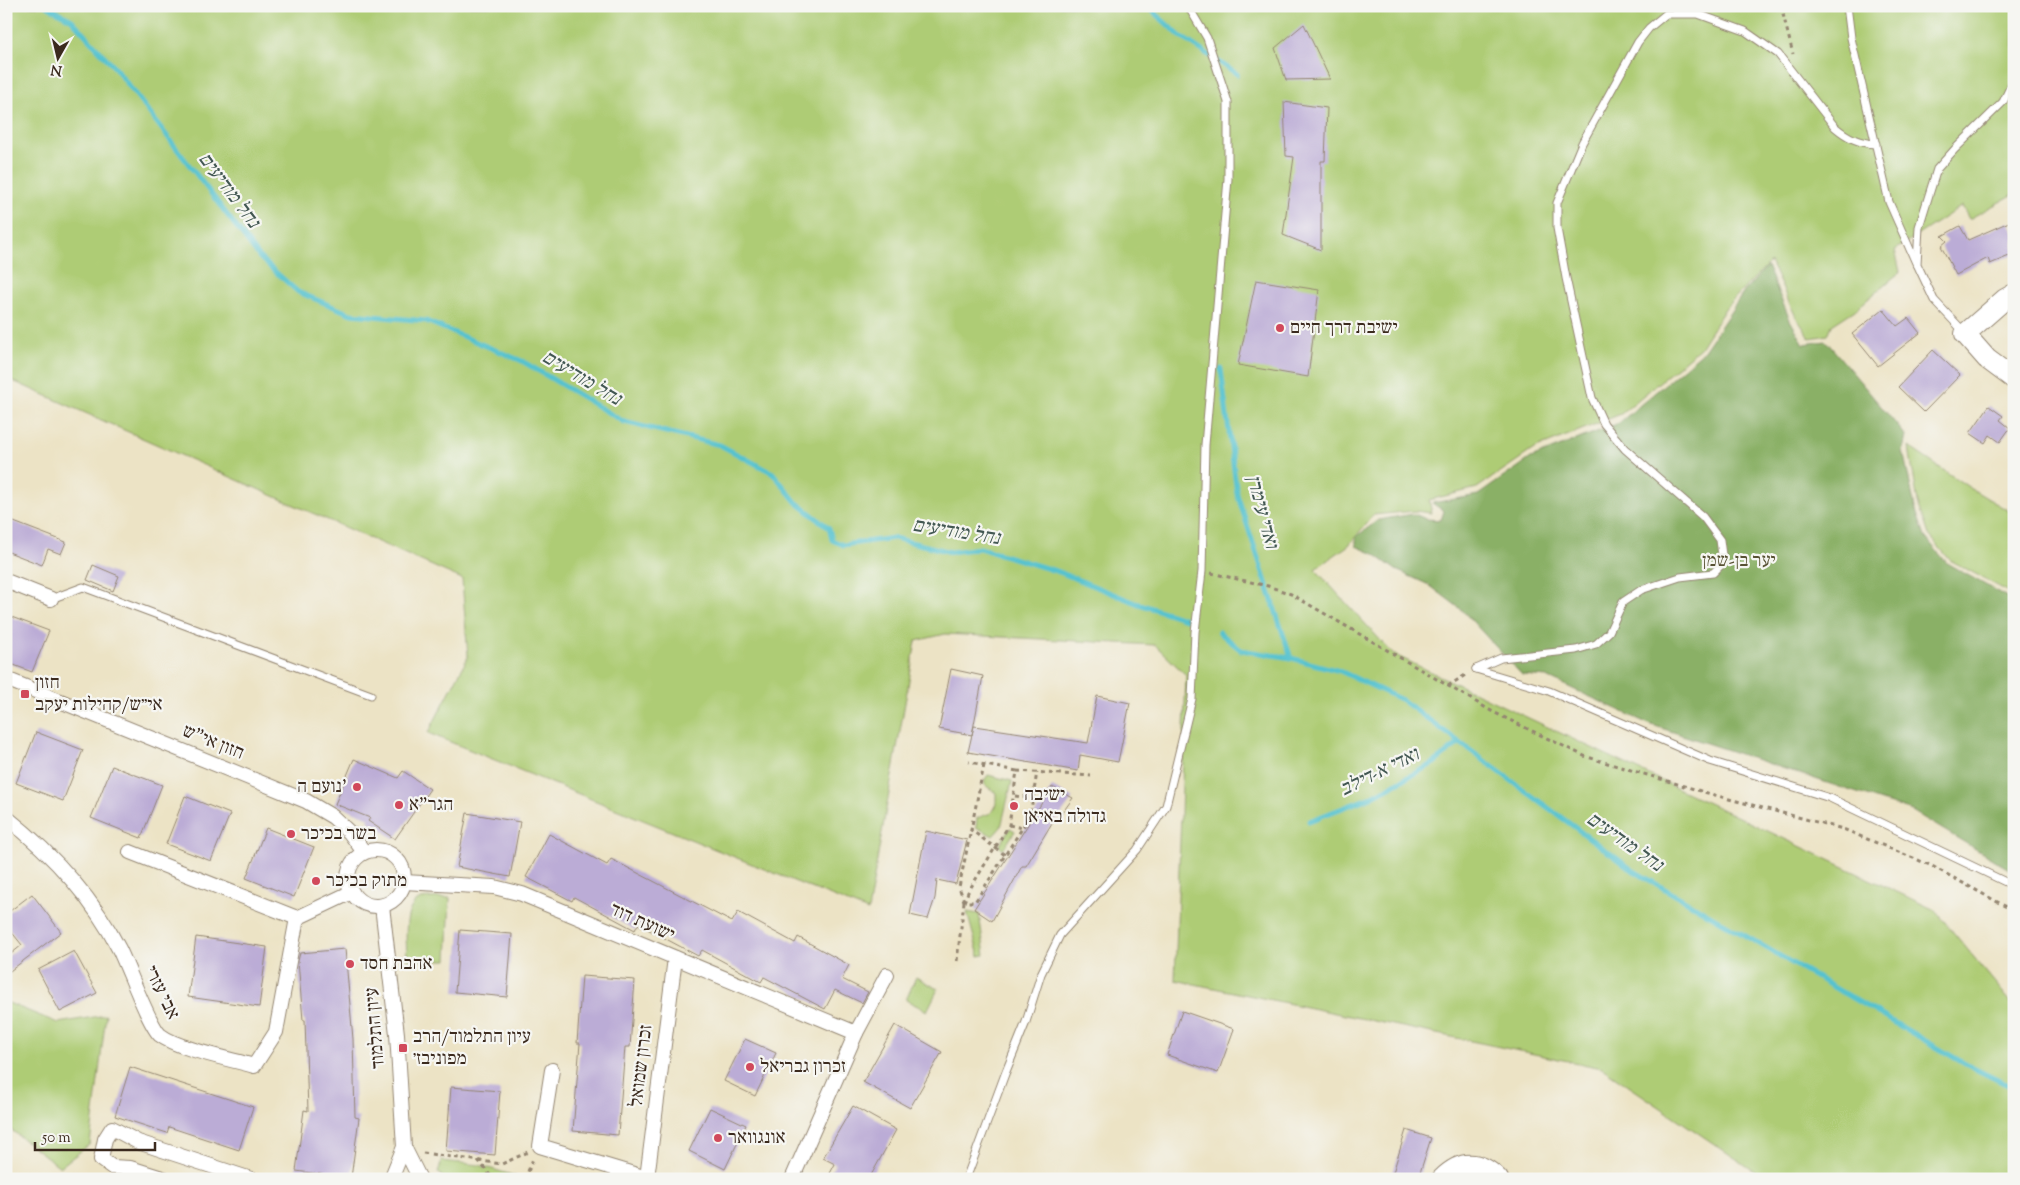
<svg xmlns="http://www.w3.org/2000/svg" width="2020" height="1185" font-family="'Sorts Mill Goudy','Frank Ruhl Libre',serif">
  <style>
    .green { fill: #aecc74; stroke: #747b49 }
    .forest { fill: #8ab066; stroke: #626d42 }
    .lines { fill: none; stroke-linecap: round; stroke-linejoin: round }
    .stream { stroke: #56c2cf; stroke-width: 5 }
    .building { fill: #bbacd6 }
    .lane-casing { stroke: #948672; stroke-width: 9 }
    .street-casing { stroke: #948672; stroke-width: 16 }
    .secondary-casing { stroke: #948672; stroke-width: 22 }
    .path { stroke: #948672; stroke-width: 3; stroke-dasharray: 4 4; stroke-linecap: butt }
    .lane { stroke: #fff; stroke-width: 7 }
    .street { stroke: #fff; stroke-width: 14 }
    .secondary { stroke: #fff; stroke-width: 20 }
    .poi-dot { fill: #d1495b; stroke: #f6f6f2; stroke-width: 2 }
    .labels { text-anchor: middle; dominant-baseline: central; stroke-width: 4.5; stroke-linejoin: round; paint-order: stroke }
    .poi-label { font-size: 19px; fill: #3b2a1e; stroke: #f6f6f2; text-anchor: start }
    .park-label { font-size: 19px; fill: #585234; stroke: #f6f6f2 }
    .street-label { font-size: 19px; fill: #3b2a1e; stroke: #f6f6f2 }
    .water-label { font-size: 20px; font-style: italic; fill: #435853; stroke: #f6f6f2 }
  </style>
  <rect width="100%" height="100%" fill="#f6f6f2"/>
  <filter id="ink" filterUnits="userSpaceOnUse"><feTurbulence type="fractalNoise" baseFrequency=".02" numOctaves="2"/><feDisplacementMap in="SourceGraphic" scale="10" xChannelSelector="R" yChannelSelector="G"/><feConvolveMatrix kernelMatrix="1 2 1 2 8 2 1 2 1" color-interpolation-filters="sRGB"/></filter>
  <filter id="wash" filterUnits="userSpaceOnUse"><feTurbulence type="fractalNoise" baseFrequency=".0096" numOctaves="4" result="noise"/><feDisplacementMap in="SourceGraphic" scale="20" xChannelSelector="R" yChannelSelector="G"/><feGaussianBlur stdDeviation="1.12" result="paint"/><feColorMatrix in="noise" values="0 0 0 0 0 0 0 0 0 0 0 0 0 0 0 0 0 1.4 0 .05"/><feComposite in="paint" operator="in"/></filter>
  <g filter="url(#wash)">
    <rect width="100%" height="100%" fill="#ece3c5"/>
    <g class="green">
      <path d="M6,6h2008v188l-45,25 -7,-13 -67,44 5,22 -45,38 -23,15 -4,10 -18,3 -14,-21 -26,-55 -44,45 -26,41 -79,66 -87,35 -57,39 -48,12 3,13 -17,-2 -42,4 -24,30 -34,24 78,85 542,256 79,96v173h-248l-164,-111 -427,-88 11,-305 -31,-30 -210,-11 -29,7 -48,270 -440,-178 40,-76 -6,-78 -456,-201z"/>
      <path d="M1909,447l61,41 44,26v81l-64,-35 -21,-25 -11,-32z"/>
      <path d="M988,775l24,6 -11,46 -8,9 -17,-9 1,-9 14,-5 5,-9v-11l-11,-8 -1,-4z"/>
      <path d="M1010,828l5,3 -12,19 -4,-4z"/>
      <path d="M450,898l-3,62h-40c0,-16 -6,-56 15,-61 9,-2 19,-1 28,-1z"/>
      <path d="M967,912l12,2 6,41 -6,1z"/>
      <path d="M916,977l22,12 -11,22 -21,-11z"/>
      <path d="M6,1002l52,21 48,-8 -16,129 -30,23 -54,-41z"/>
      <path d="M442,1161l37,4 36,11 2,3h-72l-7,-7z"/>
    </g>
    <path class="forest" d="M1767,266l23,54 14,24 22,-3 80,95 -3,15 12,57 10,29 23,27 66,37v271l-102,-61 -263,-87 -102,-47 -25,-2 -60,-65 -33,-25 -33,-15 -22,-16 -18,-8v-9l22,-17 36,-6 12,5 15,1 3,-9 -12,-8 46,-8 53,-37 88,-35 85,-72 40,-59z"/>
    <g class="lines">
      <g class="stream">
        <path d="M47,6l25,14 44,49 144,189 38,34 53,22 75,7 96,40 102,61 96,23 53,28 23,29 33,26 3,12 11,5 51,-7 57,14 29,-4 79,24 77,31 50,16"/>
        <path d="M1147,6l33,30 57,38"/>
        <path d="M1221,369l16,125 54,164"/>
        <path d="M1219,632l22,18 50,8 49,13 62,29 232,171 333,194 47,23"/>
        <path d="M1309,821l62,-24 63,-34 25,-20"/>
      </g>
    </g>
    <g id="blocks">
      <g class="building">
        <path d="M1304,24l26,55 -44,1 -11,-32z"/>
        <path d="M1284,102l43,6 -2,53h-4v89l-38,-15 11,-78 -8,-1z"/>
        <path d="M2009,222l5,11v21l-24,10 -2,-6 -32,17 -15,-29 6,-5 -5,-5 18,-10 8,14z"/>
        <path d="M1256,280l63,10 -11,87 -70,-12z"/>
        <path d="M1883,309l14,17 11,-8 12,15 -42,33 -26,-32z"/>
        <path d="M1933,350l27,25 -36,37 -26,-25z"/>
        <path d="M1989,406l14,10 -3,4 10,8 -10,14 -10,-7 -5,8 -15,-10z"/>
        <path d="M6,519l60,23 -5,12 -13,-5 -6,16 -36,-14z"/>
        <path d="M93,565l26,11 -6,15 -26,-11z"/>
        <path d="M6,615l43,16 -17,41 -26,-10z"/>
        <path d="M951,669l32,7 -11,59 -33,-6z"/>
        <path d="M1097,696l33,7 -12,59 -38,-7 -2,16 -110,-19 6,-26 114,17z"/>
        <path d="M36,732l47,18 -20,51 -47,-18z"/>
        <path d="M354,759l44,19 5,-7 27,18 -35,50 -27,-18 2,-3 -35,-14z"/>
        <path d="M112,766l50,19 -21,53 -50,-20z"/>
        <path d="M1052,787l21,11 -16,22 -2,-2 -29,48h-4l-30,55 -18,-12z"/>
        <path d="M185,796l45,18 -19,47 -45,-17z"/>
        <path d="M467,813l53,9 -10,55 -53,-10z"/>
        <path d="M266,828l48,19 -20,50 -48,-19z"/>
        <path d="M926,831l41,9 -11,44 -19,-4 -2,18 -7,21 -18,-4z"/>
        <path d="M549,834l58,31 4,-6 121,63 6,-10 57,31 3,-6 51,28 -7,14 26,13 -6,11 -27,-13 -10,19 -61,-32 -3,5 -59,-32 -4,6 -60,-32 -3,6 -61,-33 -2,4 -46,-24z"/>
        <path d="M32,894l29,38 -55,42v-16l16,-13 -16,-20v-11z"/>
        <path d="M460,930l52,4 -5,63 -52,-5z"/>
        <path d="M196,937l71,10 -8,60 -71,-10z"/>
        <path d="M345,949l8,90 2,78 4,1 -8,60 -55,-7 8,-61 4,1 -3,-91h-2l-5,-59 2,-8z"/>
        <path d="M74,951l23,42 -37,19 -22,-42z"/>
        <path d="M582,976l53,4 -5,67h-5l-7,88 -45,-4 7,-88h-3z"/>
        <path d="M1182,1011l52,18 -16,44 -51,-18z"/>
        <path d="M895,1025l47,27 -32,56 -47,-26z"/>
        <path d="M745,1039l31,14 -21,43 -31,-15z"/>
        <path d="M130,1067l123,40 -14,43 -70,-23 -2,6 -52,-17z"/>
        <path d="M451,1087l49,4 -5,64 -49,-4z"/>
        <path d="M853,1106l43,24 -27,49h-42l8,-15 -12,-6z"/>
        <path d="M710,1108l36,17 -21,44 -36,-18z"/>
        <path d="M1406,1130l25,8 -13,41h-27z"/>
      </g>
    </g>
  </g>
  <g filter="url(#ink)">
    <use href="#blocks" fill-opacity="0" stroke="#948672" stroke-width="1"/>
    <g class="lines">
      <g class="lane-casing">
        <g id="lane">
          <path d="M1847,6l4,32 38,164 27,61"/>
          <path d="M1965,333l-31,-33 -17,-36 2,-37 18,-58 18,-20 48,-47 11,-23"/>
          <path d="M51,599l32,-12 288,108"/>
          <path d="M1476,669l25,-11 75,-8 20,-6 13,-12 14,-30 18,-12 39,-13 33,-4 10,-10 -3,-23 -17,-23 -78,-68 -21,-25 -12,-26 -26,-120 -9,-50v-25l25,-60 56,-101 11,-14 17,-14h32l47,17 33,23 57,73c13,11 24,16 41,17"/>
          <path d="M1476,669l73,22 161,70 120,37 184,88"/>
          <path d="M966,1179l39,-105 21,-52 15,-48 19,-39 77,-85 29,-44 26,-107 3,-67 7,-61 3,-126 23,-266v-77l-21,-64 -19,-32"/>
        </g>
      </g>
      <g class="street-casing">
        <g id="street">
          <path d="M6,581l45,18"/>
          <path d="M6,679l300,122 27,16 17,16 14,19"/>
          <path d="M6,817c45,36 87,81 113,132 9,18 30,76 41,86 18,14 70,24 94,31l22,-34 21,-114"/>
          <circle cx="376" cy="878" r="28"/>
          <path d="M130,852l167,66 55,-26"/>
          <path d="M404,882l90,5 28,7 334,139"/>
          <path d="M382,906l15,128 7,113 16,32"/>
          <path d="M552,1070l-12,76 110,33"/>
          <path d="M647,1178l28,-220"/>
          <path d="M165,1179l-35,-11 -18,-1 -11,-8 4,-20 7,-11 26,14 113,37"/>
          <path d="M391,1179l13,-32"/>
          <path d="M792,1179l64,-146 31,-58"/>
        </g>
      </g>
      <g class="secondary-casing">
        <g id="secondary">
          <path d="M2014,294l-9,5 -40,35 22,25 27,20"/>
          <path d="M1442,1179c19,-19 37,-19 56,0"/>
        </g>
      </g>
      <g class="path">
        <path d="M1781,6l12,48"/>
        <path d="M1211,573l57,13 23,8 202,118 91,44 130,39 129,34 87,36 84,46"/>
        <path d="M1448,686l19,-12"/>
        <path d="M984,765l-13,65 34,25"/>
        <path d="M1017,771l74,5"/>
        <path d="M1015,796l17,2"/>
        <path d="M1009,825l13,3"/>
        <path d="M964,901l-5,-14 12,-57"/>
        <path d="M964,902l4,-10 41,-67 8,-54 -48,-9"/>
        <path d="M957,961l7,-59h11l55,-86 7,-44"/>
        <path d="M423,1153l79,11 26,-12"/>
        <path d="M478,1160l15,19"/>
        <path d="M525,1179l8,-20"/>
      </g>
      <use href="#lane" class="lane"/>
      <use href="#street" class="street"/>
      <use href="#secondary" class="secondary"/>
    </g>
  </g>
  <g class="poi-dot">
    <circle cx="1280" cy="328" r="5"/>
    <rect x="20" y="689" width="10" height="10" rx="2.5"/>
    <circle cx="357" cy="787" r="5"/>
    <circle cx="399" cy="805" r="5"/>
    <circle cx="1014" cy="806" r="5"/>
    <circle cx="291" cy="834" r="5"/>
    <circle cx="316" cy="881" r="5"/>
    <circle cx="350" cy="964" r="5"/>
    <rect x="398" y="1043" width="10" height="10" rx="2.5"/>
    <circle cx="750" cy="1067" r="5"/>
    <circle cx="718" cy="1138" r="5"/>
  </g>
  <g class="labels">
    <g class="poi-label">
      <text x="1290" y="328">ישיבת דרך חיים</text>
      <text x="35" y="683">חזון<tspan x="35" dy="22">אי״ש/קהילות יעקב</tspan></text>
      <text x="347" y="787" text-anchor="end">נועם ה’</text>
      <text x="1024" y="795">ישיבה<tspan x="1024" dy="22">גדולה באיאן</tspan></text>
      <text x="409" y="805">הגר"א</text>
      <text x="301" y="834">בשר בכיכר</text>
      <text x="326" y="881">מתוק בכיכר</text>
      <text x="360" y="964">אהבת חסד</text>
      <text x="413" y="1037">עיון התלמוד/הרב<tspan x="413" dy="22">מפוניבז׳</tspan></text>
      <text x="760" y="1067">זכרון גבריאל</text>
      <text x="728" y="1138">אונגוואר</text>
    </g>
    <g class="park-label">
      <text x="1739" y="561">יער בן-שמן</text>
    </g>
    <g class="street-label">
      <text transform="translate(213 743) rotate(22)">חזון אי"ש</text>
      <text transform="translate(642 923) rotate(24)">ישועת דוד</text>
      <text transform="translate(161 993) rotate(64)">אבי עזרי</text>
      <text transform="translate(376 1028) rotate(-95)">עיון התלמוד</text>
      <text transform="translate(642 1066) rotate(-83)">זכרון שמואל</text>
    </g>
    <g class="water-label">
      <text transform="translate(228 191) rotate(53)">נחל מודיעים</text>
      <text transform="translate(581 379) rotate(31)">נחל מודיעים</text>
      <text transform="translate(1261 512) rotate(75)">ואדי עימרן</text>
      <text transform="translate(956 533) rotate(9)">נחל מודיעים</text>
      <text transform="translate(1380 773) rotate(-26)">ואדי א-דילב</text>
      <text transform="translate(1624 843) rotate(35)">נחל מודיעים</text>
    </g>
  </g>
  <rect width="2020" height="1185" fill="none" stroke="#f6f6f2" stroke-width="25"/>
  <g transform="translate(58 58) rotate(188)" stroke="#f6f6f2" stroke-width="4" paint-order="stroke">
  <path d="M0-4L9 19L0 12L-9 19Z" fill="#3b2a1e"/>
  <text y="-8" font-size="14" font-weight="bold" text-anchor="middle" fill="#3b2a1e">N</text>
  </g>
  <path d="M35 1142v8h120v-8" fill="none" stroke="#3b2a1e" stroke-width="2.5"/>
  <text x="42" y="1142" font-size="15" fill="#3b2a1e" stroke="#f6f6f2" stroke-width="4" paint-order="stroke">50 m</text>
</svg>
